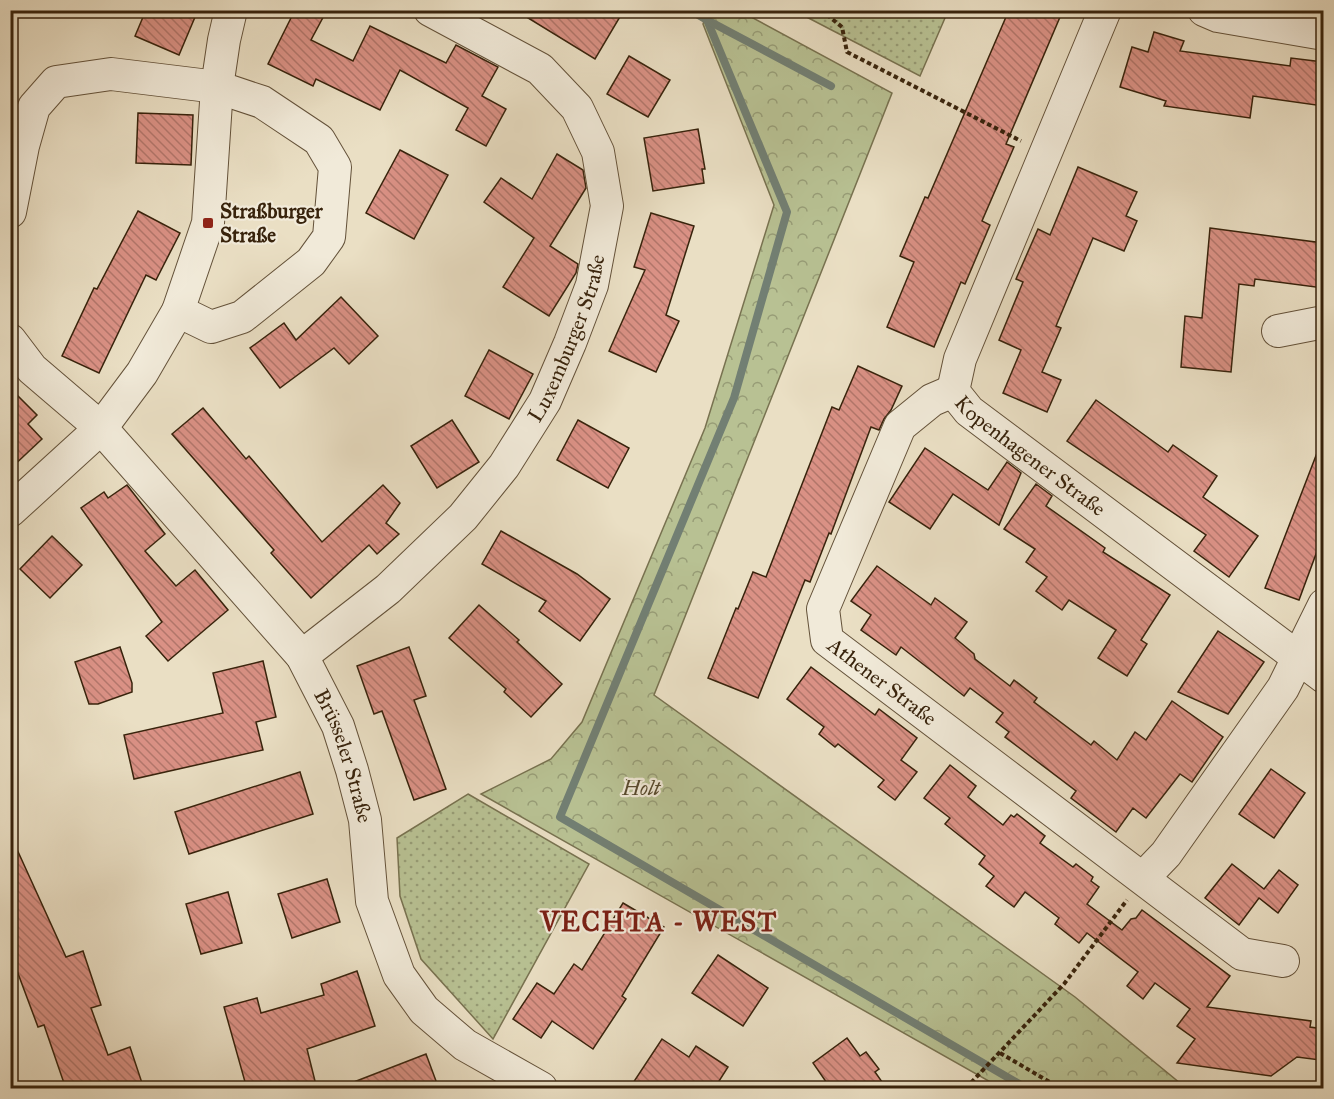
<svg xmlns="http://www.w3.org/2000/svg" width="1334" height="1099" font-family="'IM FELL Great Primer',serif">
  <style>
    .forest { fill: url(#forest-crowns); stroke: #787250; stroke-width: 1.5 }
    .park { fill: url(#park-dots); stroke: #787250; stroke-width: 1.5 }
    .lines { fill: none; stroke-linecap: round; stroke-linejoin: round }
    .stream { stroke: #727f73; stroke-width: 8 }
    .building { fill: url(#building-back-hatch); stroke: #38230c; stroke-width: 1.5 }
    .street-casing { stroke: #64523a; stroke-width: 34 }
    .path { stroke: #38230c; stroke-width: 4; stroke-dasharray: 4.5 3; stroke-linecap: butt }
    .street { stroke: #f1ead9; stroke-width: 32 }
    .poi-dot { fill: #8f2418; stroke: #f1ead9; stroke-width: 2 }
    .labels { text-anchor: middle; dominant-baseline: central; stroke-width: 4.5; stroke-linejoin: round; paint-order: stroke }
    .poi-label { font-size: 21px; font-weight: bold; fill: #38230c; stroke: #f1ead9; text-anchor: start }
    .street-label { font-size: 21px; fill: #38230c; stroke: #f1ead9 }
    .park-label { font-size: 21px; font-style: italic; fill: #584a2e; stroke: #f1ead9 }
    .district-label { font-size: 27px; font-weight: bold; letter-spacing: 1.5px; fill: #7a1f14; stroke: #f1ead9 }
  </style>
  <defs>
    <pattern id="forest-crowns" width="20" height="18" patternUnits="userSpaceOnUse" patternTransform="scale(1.5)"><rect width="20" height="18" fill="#b8c193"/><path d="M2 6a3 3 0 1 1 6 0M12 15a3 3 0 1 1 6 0" fill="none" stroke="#979c76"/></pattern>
    <pattern id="park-dots" width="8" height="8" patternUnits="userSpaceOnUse" patternTransform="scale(1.5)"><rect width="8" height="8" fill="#b8c193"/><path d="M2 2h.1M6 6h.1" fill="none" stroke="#979c76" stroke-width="1.8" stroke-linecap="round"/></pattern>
    <pattern id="building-back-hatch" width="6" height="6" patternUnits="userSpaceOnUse" patternTransform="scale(1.5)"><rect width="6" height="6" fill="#da9185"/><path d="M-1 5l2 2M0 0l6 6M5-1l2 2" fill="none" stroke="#b2766b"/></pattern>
  </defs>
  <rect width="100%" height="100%" fill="#eadfc4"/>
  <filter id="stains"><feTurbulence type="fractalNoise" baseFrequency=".00333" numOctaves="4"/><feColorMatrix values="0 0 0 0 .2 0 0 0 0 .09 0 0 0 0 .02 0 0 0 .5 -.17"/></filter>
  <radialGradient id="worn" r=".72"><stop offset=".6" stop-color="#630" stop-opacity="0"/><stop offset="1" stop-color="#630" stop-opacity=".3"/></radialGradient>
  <path class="forest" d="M708,11h32l152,82 -238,602 421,302 111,91h-185l-520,-294 70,-35 31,-37 123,-294 69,-223 -71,-181z"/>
  <g class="park">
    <path d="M795,11h153l-28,65z"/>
    <path d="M468,794l121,70 -96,175 -72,-80 -21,-63 -3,-58z"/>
  </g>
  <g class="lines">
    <g class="stream">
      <path d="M690,10l17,10 80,192 -53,186 -174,419 466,271"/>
      <path d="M707,20l124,66"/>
    </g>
  </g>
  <g class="building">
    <path d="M146,10h52l-19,45 -44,-19z"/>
    <path d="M295,10h32l-16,30 42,21 17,-35 76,37 10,-18 42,22 -16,29 24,13 -20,37 -30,-16 12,-22 -68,-38 -20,40 -64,-31 -3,7 -45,-22z"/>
    <path d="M515,10h109l-29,49z"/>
    <path d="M1009,10h54l-57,134 8,3 -32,74 8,4 -25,59 -4,-2 -27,65 -47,-20 27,-65 -14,-6 25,-59 3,1z"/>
    <path d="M1154,32l30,9 -4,10 110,15 1,-8 32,4v44l-70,-10 -3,22 -86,-12 2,-5 -46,-14 12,-40 16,5z"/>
    <path d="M629,56l41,24 -22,37 -41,-23z"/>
    <path d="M138,113l55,2 -2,50 -55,-2z"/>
    <path d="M698,129l7,40h-3l2,14 -51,8 -9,-53z"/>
    <path d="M400,150l48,25 -34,64 -48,-26z"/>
    <path d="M557,154l26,16 3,18 -36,58 28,18 -2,9 -27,43 -46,-29 31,-49 -50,-36 17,-24 31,21z"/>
    <path d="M1078,167l59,25 -11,24 11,5 -13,30 -31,-13 -37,88 5,2 -19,44 19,8 -14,32 -44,-19 18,-43 -22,-10 24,-58 -7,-3 22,-50 12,6z"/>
    <path d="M138,211l42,22 -24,47 -10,-5 -47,98 -37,-17 32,-68 3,1z"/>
    <path d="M651,213l43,13 -28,89 13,6 -23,51 -47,-21 36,-81 -11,-3z"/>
    <path d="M1210,228l113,15v45l-68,-9 -1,7 -15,-2 -8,88 -50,-5 4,-51 17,2z"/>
    <path d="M341,297l37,39 -29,28 -15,-16 -54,40 -30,-40 34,-25 12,17z"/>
    <path d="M489,350l44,24 -24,45 -44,-23z"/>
    <path d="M858,366l44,20 -11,24 -7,9 -5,11 -8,-3 -40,107 -2,-1 -19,49 -5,-2 -47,118 -50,-20 28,-70 2,1 15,-37 13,5 66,-170 7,3z"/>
    <path d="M10,388l27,27 -9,9 14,15 -32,30z"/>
    <path d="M1096,400l72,52 5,-7 44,31 -14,21 55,39 -29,41 -35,-26 12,-16 -139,-94z"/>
    <path d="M203,408l43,51 3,-3 73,86 61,-57 17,18 -14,20 13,11 -22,20 -8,-9 -58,53 -40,-45 3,-3 -102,-116z"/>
    <path d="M452,420l27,42 -42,26 -26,-42z"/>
    <path d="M578,420l51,28 -21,40 -51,-28z"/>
    <path d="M1322,440h1v95l-24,65 -34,-12z"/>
    <path d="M925,448l63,42 19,-28 14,11 -22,52 -46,-31 -23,35 -41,-27z"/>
    <path d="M1036,484l16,12 -6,10 59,42 -2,4 67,43 -29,45 6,4 -20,32 -29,-18 18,-28 -47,-30 -7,10 -26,-19 11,-14 -21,-15 9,-13 -31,-20z"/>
    <path d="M127,485l38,49 -20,17 31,35 19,-16 33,40 -60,51 -22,-25 16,-14 -81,-114 23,-16 4,6z"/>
    <path d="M501,531l76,43 33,25 -30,42 -41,-30 7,-10 -64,-37z"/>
    <path d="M52,536l30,29 -32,33 -30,-29z"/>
    <path d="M877,566l54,39 4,-7 32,24 -12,16 19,16 1,5 35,27 4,-6 23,18 -3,4 57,43 3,-4 23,19 18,-28 11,8 26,-39 51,36 -31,45 -12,-8 -34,44 -13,-10 -17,24 -45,-34 5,-7 -71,-54 4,-5 -13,-10 7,-9 -33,-25 -6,8 -63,-49 -5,8 -35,-25 10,-15 -20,-14z"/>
    <path d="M479,605l40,35 -2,2 45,42 -31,33 -27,-25 2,-3 -57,-51z"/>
    <path d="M1218,631l46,31 -36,52 -50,-22z"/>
    <path d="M120,647l12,36v9l-34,12h-9l-14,-42z"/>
    <path d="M409,647l17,49 -12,4 32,89 -32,11 -32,-89 -8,3 -17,-48z"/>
    <path d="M263,661l13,56 -20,5 7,28 -129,29 -10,-44 99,-22 -10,-40z"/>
    <path d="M811,667l64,48 4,-6 38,29 -16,22 16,12 -22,28 -17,-13 6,-7 -46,-36 -3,3 -16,-13 5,-7 -37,-28z"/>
    <path d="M950,765l26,21 -8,11 35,28 8,-10 3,2 3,-3 28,22 -5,7 33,24 3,-3 17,13 -2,4 8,6 -12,17 35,26 9,-11 5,-1 6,-8 88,66 -23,31 104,14 -1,6 13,2v26l-3,-1v6l-23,-3 -26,19 -94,-13 18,-24 -18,-13 13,-17 -35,-26 -12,16 -16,-13 11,-14 -51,-39 -8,10 -24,-19 4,-6 -34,-26 -11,15 -28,-21 8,-10 -15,-12 6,-8 -40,-32 5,-6 -26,-20z"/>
    <path d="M1271,769l34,24 -31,45 -35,-24z"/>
    <path d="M300,772l13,42 -124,40 -14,-42z"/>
    <path d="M10,834l56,123 17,-6 18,54 -10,3 17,47 22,-8 12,36 -17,6h-59l-22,-64 -6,2 -28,-75z"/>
    <path d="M1232,864l32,25 15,-19 19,15 -20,28 -19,-15 -20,27 -34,-27z"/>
    <path d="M327,879l13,43 -48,16 -14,-44z"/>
    <path d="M228,892l14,51 -41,11 -15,-50z"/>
    <path d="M623,903l41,24 -42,69 4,3 -33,50 -41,-28 -11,17 -28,-19 24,-36 17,11 20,-30 8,6z"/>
    <path d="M718,955l50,33 -25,38 -51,-33z"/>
    <path d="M357,971l18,55 -68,23 10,40h-70l-23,-82 33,-9 4,15 63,-18 -3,-11z"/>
    <path d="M847,1038l13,18 6,-4 13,17 -4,3 12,17h-56l-18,-26z"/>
    <path d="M662,1039l27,18 7,-11 32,21 -14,22h-85z"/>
    <path d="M426,1054l13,35h-97l-1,-2z"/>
  </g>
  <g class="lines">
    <g class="street-casing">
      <g id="street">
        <path id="s1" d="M1105,10l-145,349 -7,32 16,20 355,266"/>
        <path d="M1204,10l14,6 106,18"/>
        <path d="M10,212l13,-66 11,-39 22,-25 55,-8 106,13 45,15 57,38 16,27 -6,70 -18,25 -69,55 -31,10 -33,-16"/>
        <path d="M1278,331l46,-9"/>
        <path id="s2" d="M10,340l22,29 69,59 201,228 36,70 14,44 13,50 7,81 27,74 25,35 41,35 76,43"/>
        <path id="s3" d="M953,391l-21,9 -32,26 -77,183 4,31 415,314 41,7"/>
        <path d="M10,511l91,-83 41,-55 36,-62 30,-88 9,-136 7,-47 7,-30"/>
        <path id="s4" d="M302,656l86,-67 75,-72 41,-51 41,-65 25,-58 22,-58 15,-79 -9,-54 -21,-44 -37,-39 -110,-59"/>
        <path d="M1143,878l23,-24 117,-166 41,-83"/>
      </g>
    </g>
    <g class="path">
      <path d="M821,10l21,17 5,25 174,89"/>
      <path d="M1000,1053l60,35"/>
      <path d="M966,1088l98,-104 63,-84"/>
    </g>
    <use href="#street" class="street"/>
  </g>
  <rect class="poi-dot" x="202" y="217" width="12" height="12" rx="3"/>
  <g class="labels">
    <g class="poi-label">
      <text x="220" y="211">Straßburger<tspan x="220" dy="24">Straße</tspan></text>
    </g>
    <g class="street-label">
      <text stroke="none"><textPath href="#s4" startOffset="422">Luxemburger Straße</textPath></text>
      <text stroke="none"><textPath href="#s1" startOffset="512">Kopenhagener Straße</textPath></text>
      <text stroke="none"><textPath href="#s3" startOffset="363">Athener Straße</textPath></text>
      <text stroke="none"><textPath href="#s2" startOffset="540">Brüsseler Straße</textPath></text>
    </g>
    <g class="park-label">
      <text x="641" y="788">Holt</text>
    </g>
    <g class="district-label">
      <text x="659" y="921">VECHTA - WEST</text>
    </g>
  </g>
  <rect width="1334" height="1099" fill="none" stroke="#eadfc4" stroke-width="36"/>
  <rect x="12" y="12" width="1310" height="1075" fill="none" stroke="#38230c" stroke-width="3"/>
  <rect x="18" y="18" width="1298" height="1063" fill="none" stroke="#38230c" stroke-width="1.5"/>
  <rect width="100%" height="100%" filter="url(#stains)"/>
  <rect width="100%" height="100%" fill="url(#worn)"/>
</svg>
